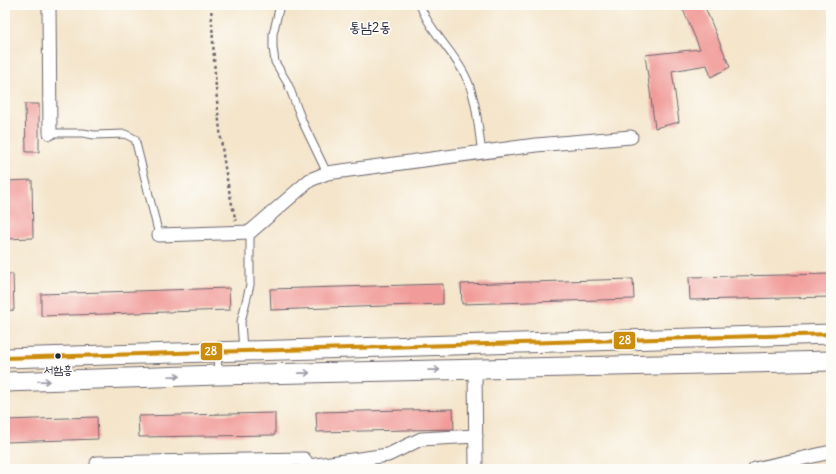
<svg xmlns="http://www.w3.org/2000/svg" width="836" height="474" font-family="Delius,'Poor Story',sans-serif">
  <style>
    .building { fill: #f19c9a }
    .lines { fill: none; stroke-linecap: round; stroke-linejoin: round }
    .service-casing { stroke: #6c666d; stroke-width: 9 }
    .minor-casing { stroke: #6c666d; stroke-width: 15 }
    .secondary-casing { stroke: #6c666d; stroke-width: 21 }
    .path { stroke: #6c666d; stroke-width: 2.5; stroke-dasharray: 3 3; stroke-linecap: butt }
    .service { stroke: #fff; stroke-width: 7 }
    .minor { stroke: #fff; stroke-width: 13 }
    .secondary { stroke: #fff; stroke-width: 19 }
    .bus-1-casing { stroke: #fdfcf7; stroke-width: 7 }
    .bus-1 { stroke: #cc8c0c; stroke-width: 4 }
    .oneway { stroke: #9c9ca7 }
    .bus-dot { fill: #22223b; stroke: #fdfcf7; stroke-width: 1.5 }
    .labels { text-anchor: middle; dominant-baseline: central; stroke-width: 3.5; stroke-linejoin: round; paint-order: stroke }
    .bus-label { font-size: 12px; fill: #22223b; stroke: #fdfcf7 }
    .neighbourhood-label { font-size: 14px; fill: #22223b; stroke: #fdfcf7 }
    .line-badge { stroke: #fdfcf7; stroke-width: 1.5 }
    .badge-label { font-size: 11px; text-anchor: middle; font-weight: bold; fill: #fff }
  </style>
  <rect width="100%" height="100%" fill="#fdfcf7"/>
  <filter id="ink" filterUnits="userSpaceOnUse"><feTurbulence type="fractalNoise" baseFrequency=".025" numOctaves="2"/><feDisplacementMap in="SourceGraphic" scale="8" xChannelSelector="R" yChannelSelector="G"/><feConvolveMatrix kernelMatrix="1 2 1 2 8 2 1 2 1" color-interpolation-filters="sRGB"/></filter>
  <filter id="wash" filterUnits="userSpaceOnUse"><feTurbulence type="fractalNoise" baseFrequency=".012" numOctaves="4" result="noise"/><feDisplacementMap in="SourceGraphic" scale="16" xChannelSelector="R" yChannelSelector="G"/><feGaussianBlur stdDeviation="0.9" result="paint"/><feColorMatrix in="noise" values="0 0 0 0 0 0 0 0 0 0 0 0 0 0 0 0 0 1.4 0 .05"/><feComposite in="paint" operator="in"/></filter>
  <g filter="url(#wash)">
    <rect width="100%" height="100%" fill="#f4e5cb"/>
    <g id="blocks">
      <g class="building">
        <path d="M681,5h23l26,62 -19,10 -4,-12 -35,6 7,51 -24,6 -10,-73 55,-6z"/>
        <path d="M25,104h14v48h-13z"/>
        <path d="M32,180l1,58 -28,1v-58z"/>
        <path d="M5,274h8l1,36 -9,1z"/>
        <path d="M831,274v23l-141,3 -1,-23z"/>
        <path d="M633,279l1,20 -172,5 -1,-20z"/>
        <path d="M443,284v20l-172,6 -1,-21z"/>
        <path d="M229,288l1,22 -189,6v-22z"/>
        <path d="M453,409l1,20 -137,3 -1,-20z"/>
        <path d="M275,413v22l-136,2 -1,-21z"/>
        <path d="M97,417l1,22 -93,3v-22z"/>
      </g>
    </g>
  </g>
  <g filter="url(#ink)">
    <use href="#blocks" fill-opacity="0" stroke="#6c666d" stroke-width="1"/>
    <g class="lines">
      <g class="service-casing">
        <g id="service">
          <path d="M280,5l-7,29v14l2,14 13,22 15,39 24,50"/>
          <path d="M420,5c10,26 32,45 45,70 12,23 13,53 17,78"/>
          <path d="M50,133h33l11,2 31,-1 10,5 24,96"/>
          <path d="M243,350l-2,-28 9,-37v-53"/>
          <path d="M217,351l1,24"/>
        </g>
      </g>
      <g class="minor-casing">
        <g id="minor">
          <path d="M49,5l1,128"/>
          <path d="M159,235l91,-3 60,-52 17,-7 209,-28 95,-8"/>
          <path d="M475,370l1,99"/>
          <path d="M97,469v-6l207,-4 5,7 79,-11 33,-16 55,-3"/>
          <path d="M755,469l76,-17"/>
        </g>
      </g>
      <g class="secondary-casing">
        <g id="secondary">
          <path d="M5,358c275,-10 551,-14 826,-24"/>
          <path d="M5,382l213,-7 613,-14"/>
        </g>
      </g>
      <path class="path" d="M211,5c4,72 7,146 25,216"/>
      <use href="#service" class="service"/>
      <use href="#minor" class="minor"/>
      <use href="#secondary" class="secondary"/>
      <g class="bus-1-casing">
        <path id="bus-1" d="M5,358c275,-10 551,-14 826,-24"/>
      </g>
      <use href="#bus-1" class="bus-1"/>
    </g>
    <defs><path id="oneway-shaft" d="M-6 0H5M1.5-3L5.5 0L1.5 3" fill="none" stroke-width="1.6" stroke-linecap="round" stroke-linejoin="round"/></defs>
    <g class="oneway">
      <use href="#oneway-shaft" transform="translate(434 370) rotate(-1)"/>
      <use href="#oneway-shaft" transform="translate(304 373) rotate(-1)"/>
      <use href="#oneway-shaft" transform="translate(174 376) rotate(-2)"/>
      <use href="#oneway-shaft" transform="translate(44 381) rotate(-2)"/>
    </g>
  </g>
  <circle class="bus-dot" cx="58" cy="356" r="3.5"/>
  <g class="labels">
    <g class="bus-label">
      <text x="58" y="369">서함흥</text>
    </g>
    <g class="neighbourhood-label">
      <text x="370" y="27">통남2동</text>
    </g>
  </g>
  <g class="line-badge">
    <rect x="613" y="331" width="23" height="19" rx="4" fill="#cc8c0c"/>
    <rect x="200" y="342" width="23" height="19" rx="4" fill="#cc8c0c"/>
  </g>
  <g class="badge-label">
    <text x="625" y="344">28</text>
    <text x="211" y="355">28</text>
  </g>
  <rect width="836" height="474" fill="none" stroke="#fdfcf7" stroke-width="20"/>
</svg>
